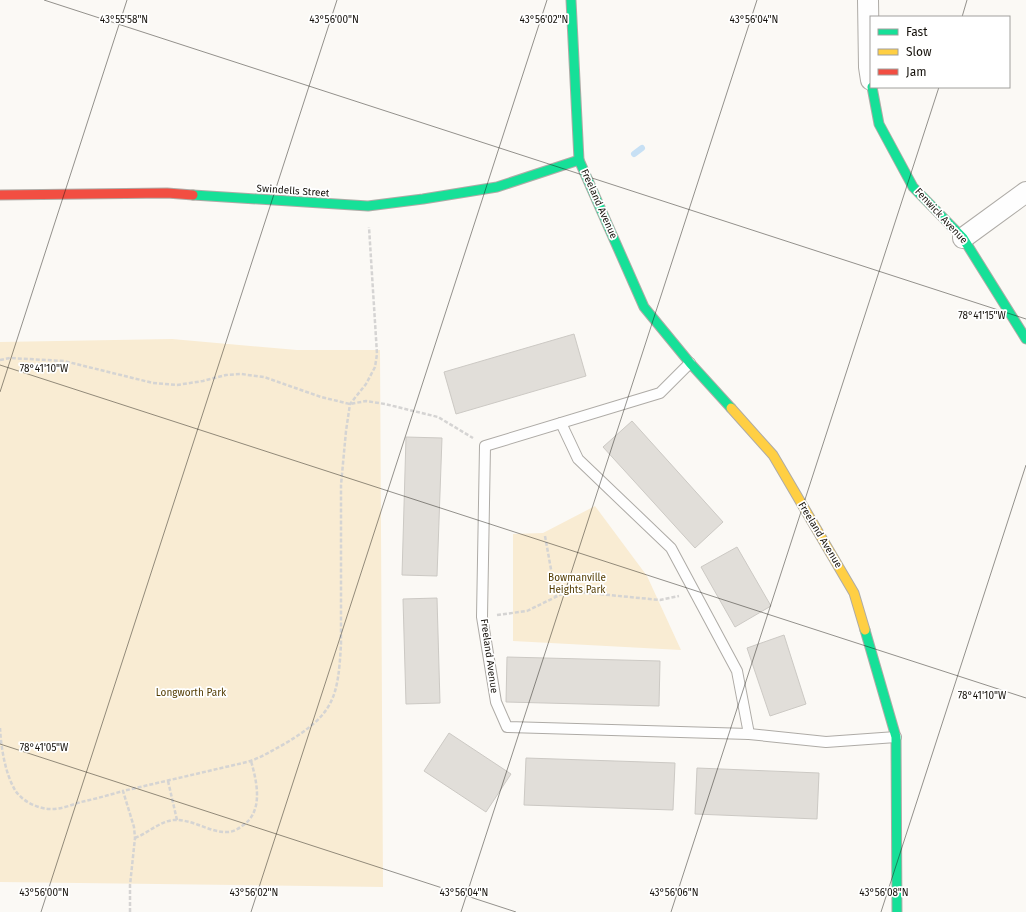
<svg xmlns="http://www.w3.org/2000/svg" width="1026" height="912" font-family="'Fira Sans',sans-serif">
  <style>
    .green { fill: #f9ecd3 }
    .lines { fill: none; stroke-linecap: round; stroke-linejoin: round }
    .stream { stroke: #c7e0f4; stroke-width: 6 }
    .building { fill: #e1ded9; stroke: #ccc9c4 }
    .lane-casing { stroke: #aeaba6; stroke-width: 12 }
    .street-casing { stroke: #aeaba6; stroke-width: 22 }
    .fast-casing { stroke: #aeaba6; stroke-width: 11 }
    .slow-casing { stroke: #aeaba6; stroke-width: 11 }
    .jam-casing { stroke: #aeaba6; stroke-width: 11 }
    .path { stroke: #d5d4d3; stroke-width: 2.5; stroke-dasharray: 4 2; stroke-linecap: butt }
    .lane { stroke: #fefefe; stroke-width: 10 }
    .street { stroke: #fefefe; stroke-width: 20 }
    .fast { stroke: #16e098; stroke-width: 9 }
    .slow { stroke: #ffcf43; stroke-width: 9 }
    .jam { stroke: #f24e42; stroke-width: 9 }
    .ticks { fill: none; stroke: #15110b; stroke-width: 1; stroke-opacity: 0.45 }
    .labels { text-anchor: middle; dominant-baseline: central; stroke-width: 3.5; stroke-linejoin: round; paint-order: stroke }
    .street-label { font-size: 10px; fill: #15110b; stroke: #fff }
    .park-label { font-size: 10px; fill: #533c02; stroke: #fff }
    .ticks-label { font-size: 10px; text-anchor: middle; fill: #15110b; stroke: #fff; stroke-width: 3.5; stroke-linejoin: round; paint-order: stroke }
  </style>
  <rect width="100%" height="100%" fill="#fbf9f5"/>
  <g class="green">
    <path d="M172,339l125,11h83l3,537 -383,-5v-540z"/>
    <path d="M595,506l52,70 34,74 -168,-9v-107l30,-1z"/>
  </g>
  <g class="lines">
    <path class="stream" d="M634,154l8,-6"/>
  </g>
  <g class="building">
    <path d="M574,334l12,42 -130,38 -12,-42z"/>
    <path d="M632,421l91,101 -28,26 -92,-101z"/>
    <path d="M406,437l36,1 -5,138 -35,-1z"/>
    <path d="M737,547l34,59 -36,21 -34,-60z"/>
    <path d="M437,598l3,105 -34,1 -3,-105z"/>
    <path d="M784,635l22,69 -36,12 -23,-68z"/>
    <path d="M507,657l153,4 -1,45 -153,-4z"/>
    <path d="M449,733l62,41 -25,38 -62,-41z"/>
    <path d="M526,758l149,5 -2,47 -149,-5z"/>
    <path d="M697,768l122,5 -2,46 -122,-5z"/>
  </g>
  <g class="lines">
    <g class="lane-casing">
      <g id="lane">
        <path d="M690,363l-30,30 -175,53 -3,171 14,85 11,25 242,7 77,8 70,-5"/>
        <path d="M561,423l17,36 93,89 66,123 12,63"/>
      </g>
    </g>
    <g class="street-casing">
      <g id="street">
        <path d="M868,0l1,67 2,13"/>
        <path d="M963,238l63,-46"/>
      </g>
    </g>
    <g class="fast-casing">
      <g id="fast">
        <path d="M571,0l8,160 65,147 46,56 41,45"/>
        <path d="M872,87l7,37 34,63 50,51 63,101"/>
        <path d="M193,195l175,11 55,-7 74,-12 82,-27"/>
        <path d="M865,630l31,107 1,175"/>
      </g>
    </g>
    <g class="slow-casing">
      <path id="slow" d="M731,408l42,47 81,138 11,37"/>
    </g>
    <g class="jam-casing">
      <path id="jam" d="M0,195l167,-2 26,2"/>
    </g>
    <g class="path">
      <path d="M0,360l10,-2 54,3 89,22 24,2 26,-4 23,-6 15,-1 23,3 57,20 29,7 16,-3 19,3 53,13 35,21"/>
      <path d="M545,536l11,61"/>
      <path d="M497,615l30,-4 41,-20 92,9 19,-4"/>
      <path d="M0,728c1,19 5,45 15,62 7,11 21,18 34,19 11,1 22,-4 32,-7 14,-3 28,-7 42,-11"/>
      <path d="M168,781l9,39"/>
      <path d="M135,838c13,-5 25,-17 39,-18 19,-1 36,13 54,12 5,0 10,-3 14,-6 22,-14 15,-44 9,-65"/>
      <path d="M130,912v-27l5,-47 -1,-11 -11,-36 124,-29c14,-4 26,-12 39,-19 48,-29 52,-45 55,-99v-159l5,-54 4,-27 16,-20 9,-17 2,-13 -8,-127"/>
    </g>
    <use href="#lane" class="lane"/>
    <use href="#street" class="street"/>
    <use href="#fast" class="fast"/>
    <use href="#slow" class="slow"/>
    <use href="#jam" class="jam"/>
  </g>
  <path class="ticks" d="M44,0l982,319M962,17l5,-17M0,365l1026,333M0,392l127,-392M0,744l516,168M41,912l296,-912M251,912l296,-912M461,912l296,-912M671,912l268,-825M881,912l145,-447"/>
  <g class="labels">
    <g class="street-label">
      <text transform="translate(293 191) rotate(4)">Swindells Street</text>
      <text transform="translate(599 204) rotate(66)">Freeland Avenue</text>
      <text transform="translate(941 216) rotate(47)">Fenwick Avenue</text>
      <text transform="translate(820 535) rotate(59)">Freeland Avenue</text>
      <text transform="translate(489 656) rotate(82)">Freeland Avenue</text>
    </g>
    <g class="park-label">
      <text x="577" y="578">Bowmanville<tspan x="577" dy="12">Heights Park</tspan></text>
      <text x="191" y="693">Longworth Park</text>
    </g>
  </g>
  <g class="ticks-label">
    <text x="124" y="23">43°55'58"N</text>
    <text x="334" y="23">43°56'00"N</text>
    <text x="544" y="23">43°56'02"N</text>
    <text x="754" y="23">43°56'04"N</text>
    <text x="982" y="319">78°41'15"W</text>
    <text x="44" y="372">78°41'10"W</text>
    <text x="982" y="699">78°41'10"W</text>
    <text x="44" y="751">78°41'05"W</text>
    <text x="44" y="896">43°56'00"N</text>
    <text x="254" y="896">43°56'02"N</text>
    <text x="464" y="896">43°56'04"N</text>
    <text x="674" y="896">43°56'06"N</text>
    <text x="884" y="896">43°56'08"N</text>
  </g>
  <rect x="870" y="16" width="140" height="72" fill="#ffffff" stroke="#a1a09d"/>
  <rect x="878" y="29" width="20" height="6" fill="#16e098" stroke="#a1a09d"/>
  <text x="906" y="36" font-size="12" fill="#15110b">Fast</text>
  <rect x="878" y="49" width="20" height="6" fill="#ffcf43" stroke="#a1a09d"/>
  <text x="906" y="56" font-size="12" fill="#15110b">Slow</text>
  <rect x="878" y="69" width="20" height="6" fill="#f24e42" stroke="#a1a09d"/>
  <text x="906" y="76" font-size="12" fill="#15110b">Jam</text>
</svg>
